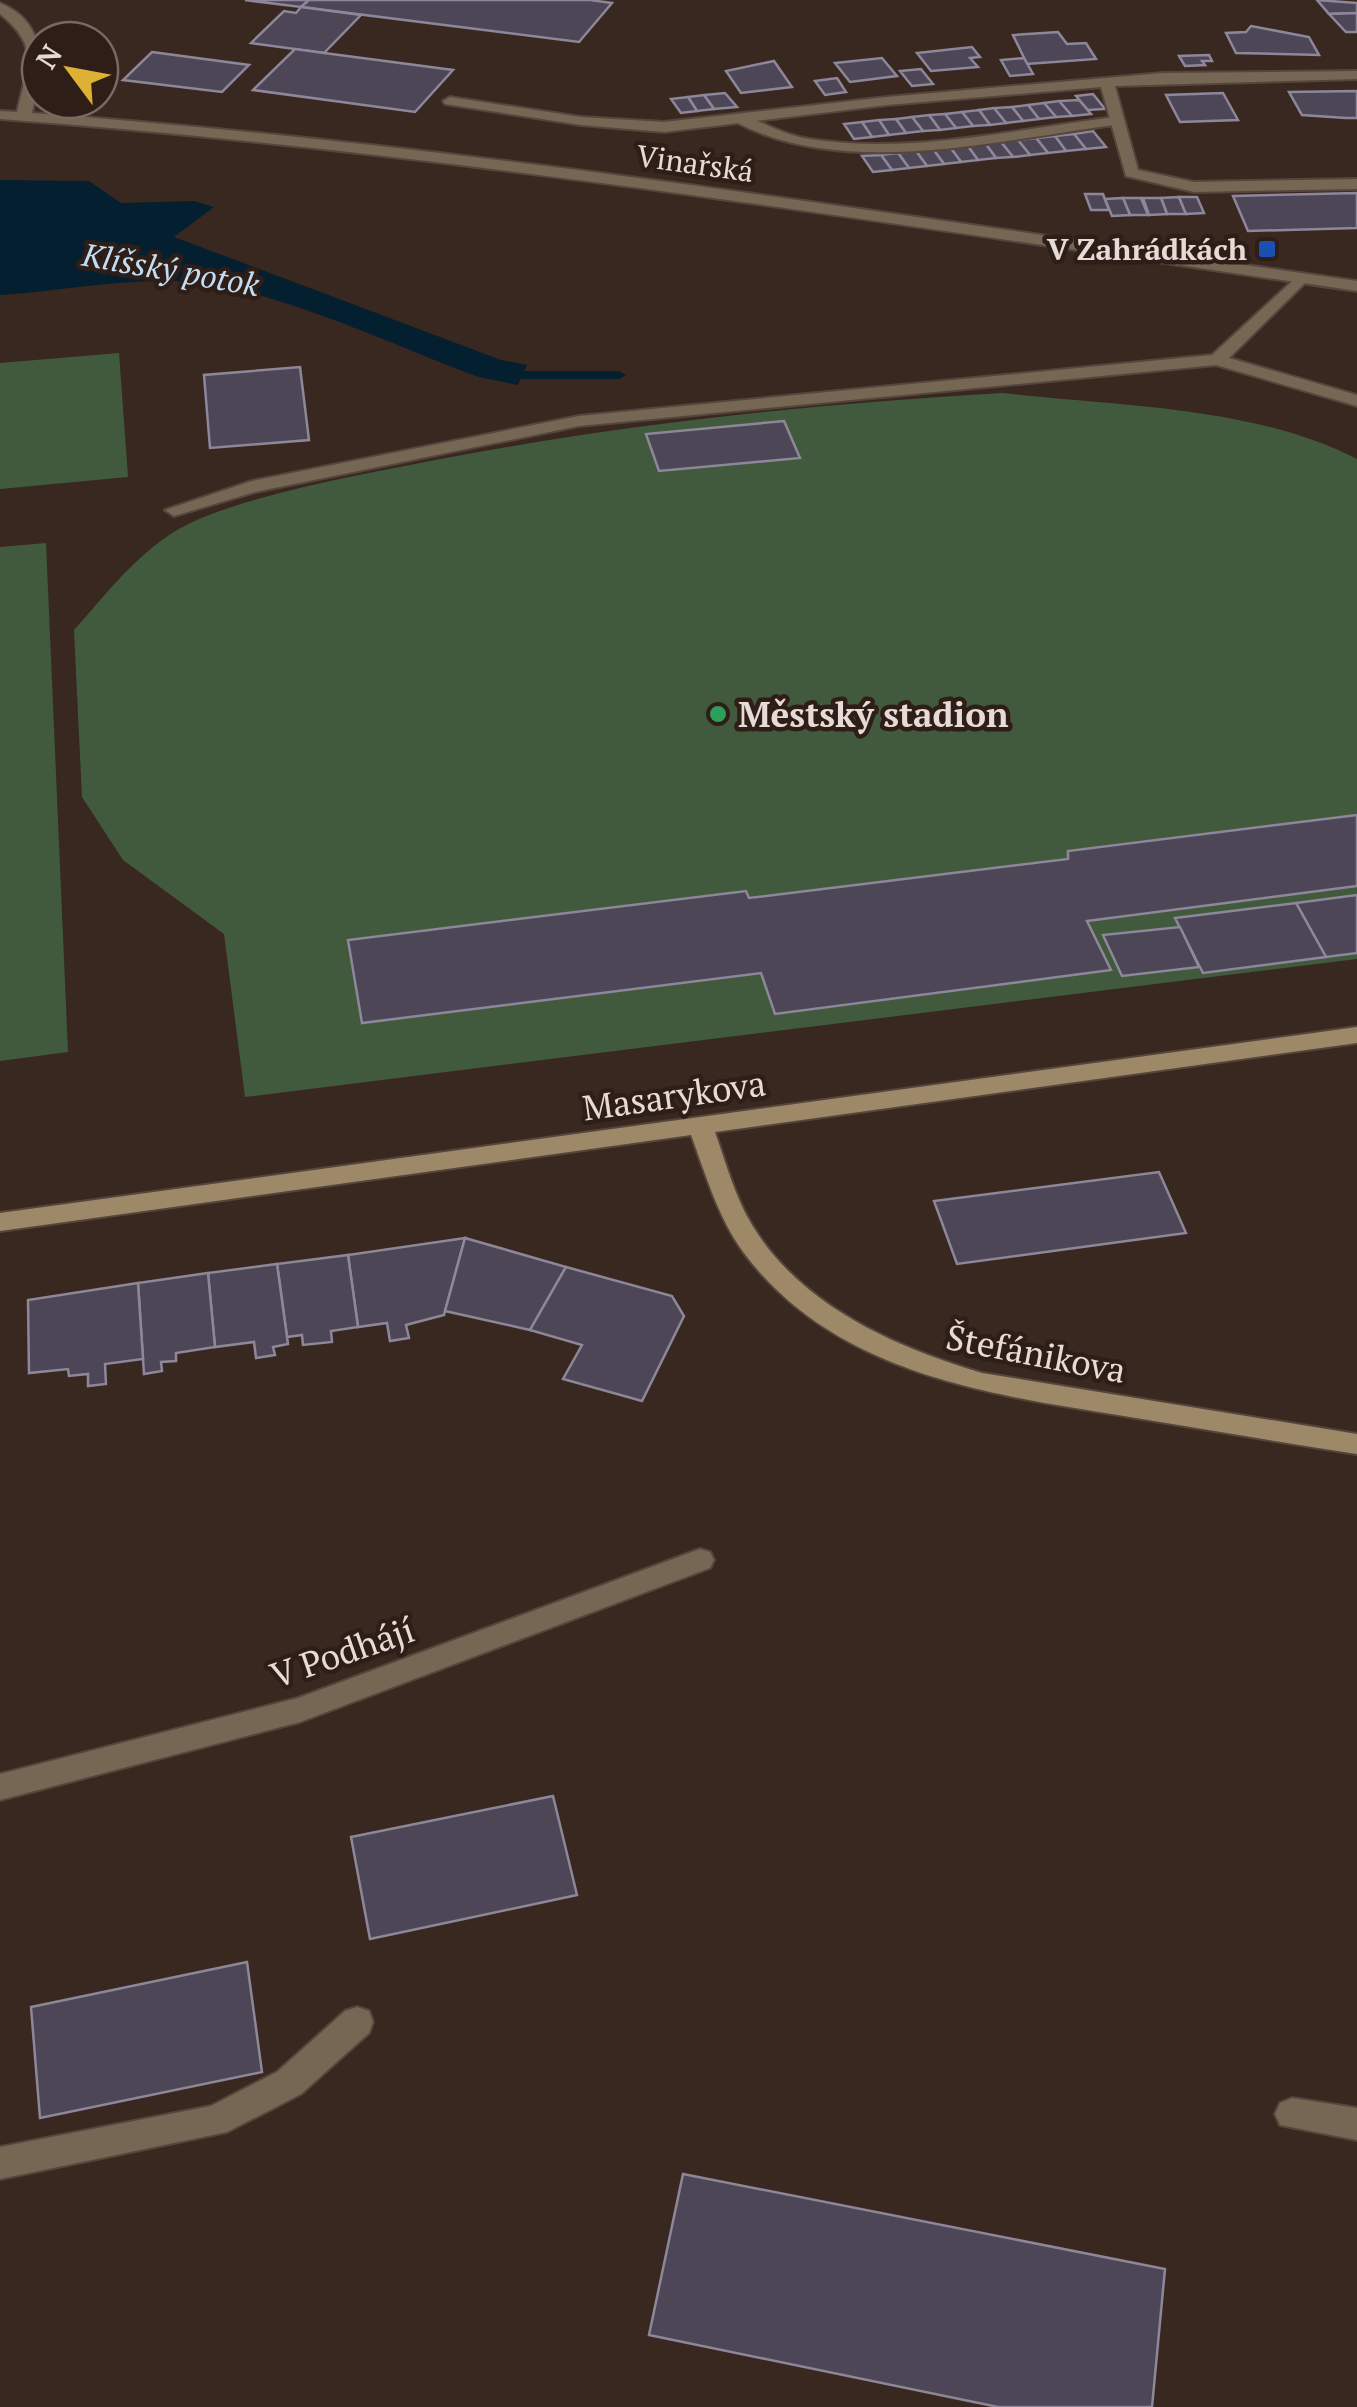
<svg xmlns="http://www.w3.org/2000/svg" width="1357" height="2407" font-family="'PT Serif',serif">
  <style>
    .green { fill: #415a3d }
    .water { fill: #041f30 }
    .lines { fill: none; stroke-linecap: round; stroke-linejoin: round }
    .stream { fill: #041f30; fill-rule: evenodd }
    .building { fill: #4c4657; stroke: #8e879a; stroke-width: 2.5 }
    .lane-casing { stroke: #55453d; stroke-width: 4 }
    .street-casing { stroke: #55453d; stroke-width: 4 }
    .secondary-casing { stroke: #55453d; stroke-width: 4 }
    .lane { fill: #756753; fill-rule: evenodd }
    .street { fill: #756753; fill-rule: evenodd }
    .secondary { fill: #9d8868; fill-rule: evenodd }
    .transit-dot { fill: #1a4fb4; stroke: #2e1e17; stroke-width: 4 }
    .leisure-dot { fill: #2e9e5b; stroke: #2e1e17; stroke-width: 4 }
    .labels { text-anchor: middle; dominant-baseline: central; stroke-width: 9; stroke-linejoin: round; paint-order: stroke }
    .far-street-label { font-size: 30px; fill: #e6dbd6; stroke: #2e1e17 }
    .far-poi-label { font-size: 30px; font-weight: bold; fill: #e6dbd6; stroke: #2e1e17; text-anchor: end }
    .far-water-label { font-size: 32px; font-style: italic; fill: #c0ddf3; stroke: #2e1e17 }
    .poi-label { font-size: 35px; font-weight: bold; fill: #e6dbd6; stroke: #2e1e17; text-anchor: start }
    .street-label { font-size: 35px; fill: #e6dbd6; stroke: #2e1e17 }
  </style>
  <rect width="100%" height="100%" fill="#392820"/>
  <g class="green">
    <path d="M119,353l9,124 -128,12v-126z"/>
    <path d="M1003,393c113,13 252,13 354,66v500l-1112,138 -21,-163 -101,-74 -41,-63 -8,-167c37,-41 71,-88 123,-110 66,-28 157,-44 228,-58 190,-37 384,-58 578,-69z"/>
    <path d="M46,543l22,509 -68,9v-514z"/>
  </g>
  <path class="water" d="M0,180l89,1 32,22 73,-2 20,6 -40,30 327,123 26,5 -9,20 -39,-8c-83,-30 -204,-89 -289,-95 -63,-5 -127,9 -190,13z"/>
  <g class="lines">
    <path class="stream" d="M496,362l28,9h95l7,4 -7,4h-96l-32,-10v-6z"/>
  </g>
  <g class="building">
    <path d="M245,0h64l-8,7z"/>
    <path d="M309,0h281l22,3 -33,39 -278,-35z"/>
    <path d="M1317,0l40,3v10l-28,1z"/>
    <path d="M301,7l60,8 -37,38 -73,-10 33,-32 12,2z"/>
    <path d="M1357,13v19h-11l-17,-18z"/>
    <path d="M1251,26l58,11 10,18 -83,-2 -10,-20 20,-1z"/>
    <path d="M1058,32l9,12 19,-1 10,16 -69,5 -14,-29z"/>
    <path d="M972,47l8,10 -10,1 8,9 -47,4 -14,-18z"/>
    <path d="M295,49l29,4 129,17 -38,42 -162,-22z"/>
    <path d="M152,52l97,13 -27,27 -99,-12z"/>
    <path d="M1209,55l3,6h-10l3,4 -20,1 -6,-10z"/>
    <path d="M882,58l15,18 -47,6 -15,-19z"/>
    <path d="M1024,58l9,16 -23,2 -9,-16z"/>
    <path d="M774,61l18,26 -51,6 -15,-22z"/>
    <path d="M921,69l12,15 -21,2 -12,-15z"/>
    <path d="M837,78l9,14 -21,3 -10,-14z"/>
    <path d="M1357,91v27h-11l-44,-3 -13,-23z"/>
    <path d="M725,93l12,14 -23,2 -10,-14z"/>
    <path d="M1223,93l15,27 -58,2 -14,-27z"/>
    <path d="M1093,94l12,15 -17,1 -12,-14z"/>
    <path d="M704,95l10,14 -17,2 -9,-14z"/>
    <path d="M688,97l9,14 -16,2 -10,-14z"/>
    <path d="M1079,100l12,14 -19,2 -13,-15z"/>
    <path d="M1059,101l13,15 -16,1 -12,-14z"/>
    <path d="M1044,103l12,14 -17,2 -11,-14z"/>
    <path d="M1028,105l11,14 -16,2 -11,-14z"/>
    <path d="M1012,107l11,14 -17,2 -12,-15z"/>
    <path d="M994,108l12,15 -16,2 -11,-15z"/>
    <path d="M979,110l11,15 -17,1 -11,-14z"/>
    <path d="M962,112l11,14 -17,2 -11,-14z"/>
    <path d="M945,114l11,14 -16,2 -11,-15z"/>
    <path d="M929,115l11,15 -17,1 -11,-14z"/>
    <path d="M912,117l11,14 -17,2 -10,-14z"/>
    <path d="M896,119l10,14 -17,2 -10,-15z"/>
    <path d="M879,120l10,15 -17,2 -10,-15z"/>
    <path d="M862,122l10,15 -18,2 -10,-15z"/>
    <path d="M1093,131l13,16 -20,2 -12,-15z"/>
    <path d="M1074,134l12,15 -20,2 -11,-15z"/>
    <path d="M1055,136l11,15 -18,2 -12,-15z"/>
    <path d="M1036,138l12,15 -18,2 -12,-15z"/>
    <path d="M1018,140l12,15 -17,2 -12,-15z"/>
    <path d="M1001,142l12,15 -17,1 -11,-15z"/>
    <path d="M985,143l11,15 -18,2 -11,-15z"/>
    <path d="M967,145l11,15 -17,2 -11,-15z"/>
    <path d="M950,147l11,15 -17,2 -11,-15z"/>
    <path d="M933,149l11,15 -17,2 -11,-15z"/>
    <path d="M916,151l11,15 -18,2 -11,-15z"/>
    <path d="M898,153l11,15 -17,2 -11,-15z"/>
    <path d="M881,155l11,15 -19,2 -11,-16z"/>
    <path d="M1357,193v35l-109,3 -15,-35z"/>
    <path d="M1085,194h18l6,16h-18z"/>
    <path d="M1179,197l7,17h-19l-6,-16z"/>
    <path d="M1179,197h18l7,16 -18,1z"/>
    <path d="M1123,198h18l7,17h-18z"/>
    <path d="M1123,198l7,17 -18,1 -7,-17z"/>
    <path d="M1143,198h18l6,16 -18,1z"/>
    <path d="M300,367l9,73 -99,8 -6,-73z"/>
    <path d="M784,421l16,37 -141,13 -13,-37z"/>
    <path d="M1357,815v71l-270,35 24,49 -336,44 -14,-41 -399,50 -14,-83 398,-49 3,7 319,-39v-8z"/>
    <path d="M1357,895v58l-31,4 -30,-54z"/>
    <path d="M1296,903l30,54 -123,16 -28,-55z"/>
    <path d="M1180,927l19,40 -77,9 -19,-41z"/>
    <path d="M1159,1172l27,61 -229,31 -23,-63z"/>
    <path d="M465,1238l-21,77 -38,10 3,13 -19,3 -3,-18 -29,4 -10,-72z"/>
    <path d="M465,1238l101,29 -36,63 -85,-19z"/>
    <path d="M348,1255l10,72 -27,4 1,11 -29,3 -1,-10 -15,2 -10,-73z"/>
    <path d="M277,1264l11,80 -15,3 2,8 -19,3 -2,-16 -39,5 -7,-74z"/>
    <path d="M566,1267l106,29 12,20 -42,85 -79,-22 19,-34 -52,-15z"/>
    <path d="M208,1273l7,74 -39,6v8l-15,1 1,9 -18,3 -6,-91z"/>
    <path d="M138,1283l5,76 -38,5 1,20 -18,2v-12l-19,2 -1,-7 -39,4 -1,-73z"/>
    <path d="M553,1796l24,99 -207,44 -19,-102z"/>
    <path d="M247,1962l15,110 -222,46 -9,-111z"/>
    <path d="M683,2174l482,95 -13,138h-154l-349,-72z"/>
  </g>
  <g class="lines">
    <g class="lane-casing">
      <g id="lane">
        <path d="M450,97l131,20 83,5 8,5 -8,5 -83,-7 -136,-21 -2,-3z"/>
        <path d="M739,114c25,8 44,21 71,25 99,16 207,-10 305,-22l7,4 -7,4c-116,15 -274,55 -381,-4l-2,-3z"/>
        <path d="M1301,273l8,5 -2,3 -78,77 128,37v11l-141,-41 -637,61 -324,66 -81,24 -9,-6 87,-29 327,-65 633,-61z"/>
        <path d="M357,2007l12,4 4,11 -4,11 -68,61 -74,38 -227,47v-32l211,-41 66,-34 68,-61z"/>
        <path d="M1292,2098l65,10v32l-77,-15 -5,-11 5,-11z"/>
      </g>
    </g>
    <g class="street-casing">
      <g id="street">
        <path d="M0,3c50,21 41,65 32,110 444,33 884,105 1325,168v10c-451,-65 -902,-138 -1357,-172v-8l17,1c10,-46 24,-65 -17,-98z"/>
        <path d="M1357,71v8l-242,7 23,84 56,12 163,-3v10l-163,3 -68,-16 -25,-89 -214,18 -223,27 -8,-5 8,-5 223,-25 276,-24z"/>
        <path d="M700,1549l10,3 4,8 -4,8 -410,154 -300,78v-26l298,-76z"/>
      </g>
    </g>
    <g class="secondary-casing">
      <path id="secondary" d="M1357,1027v16l-642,89c11,31 20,65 37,93 49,81 143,122 230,148l375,61v20c-78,-12 -155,-25 -233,-38 -138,-22 -290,-43 -380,-163 -26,-35 -38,-78 -53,-118l-691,96v-18z"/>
    </g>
    <use href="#lane" class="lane"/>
    <use href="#street" class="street"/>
    <use href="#secondary" class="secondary"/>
  </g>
  <rect class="transit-dot" x="1257" y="239" width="20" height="20" rx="5"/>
  <circle class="leisure-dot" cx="718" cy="714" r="10"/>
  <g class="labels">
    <g class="far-street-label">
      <text transform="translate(695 163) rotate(8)">Vinařská</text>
    </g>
    <g class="far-poi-label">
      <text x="1247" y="249">V Zahrádkách</text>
    </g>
    <g class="far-water-label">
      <text transform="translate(171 269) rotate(10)">Klíšský potok</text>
    </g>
    <g class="poi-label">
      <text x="738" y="714">Městský stadion</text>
    </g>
    <g class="street-label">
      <text transform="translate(674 1095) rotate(-8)">Masarykova</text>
      <text transform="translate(1036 1353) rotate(11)">Štefánikova</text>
      <text transform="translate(342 1652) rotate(-19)">V Podhájí</text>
    </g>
  </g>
  <g transform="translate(70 70) rotate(302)"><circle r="48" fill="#2e1e17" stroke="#786a63" stroke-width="2.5"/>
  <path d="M0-8L18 38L0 25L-18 38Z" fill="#ddb133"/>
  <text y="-15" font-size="28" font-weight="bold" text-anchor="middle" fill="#e6dbd6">N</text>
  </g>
</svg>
